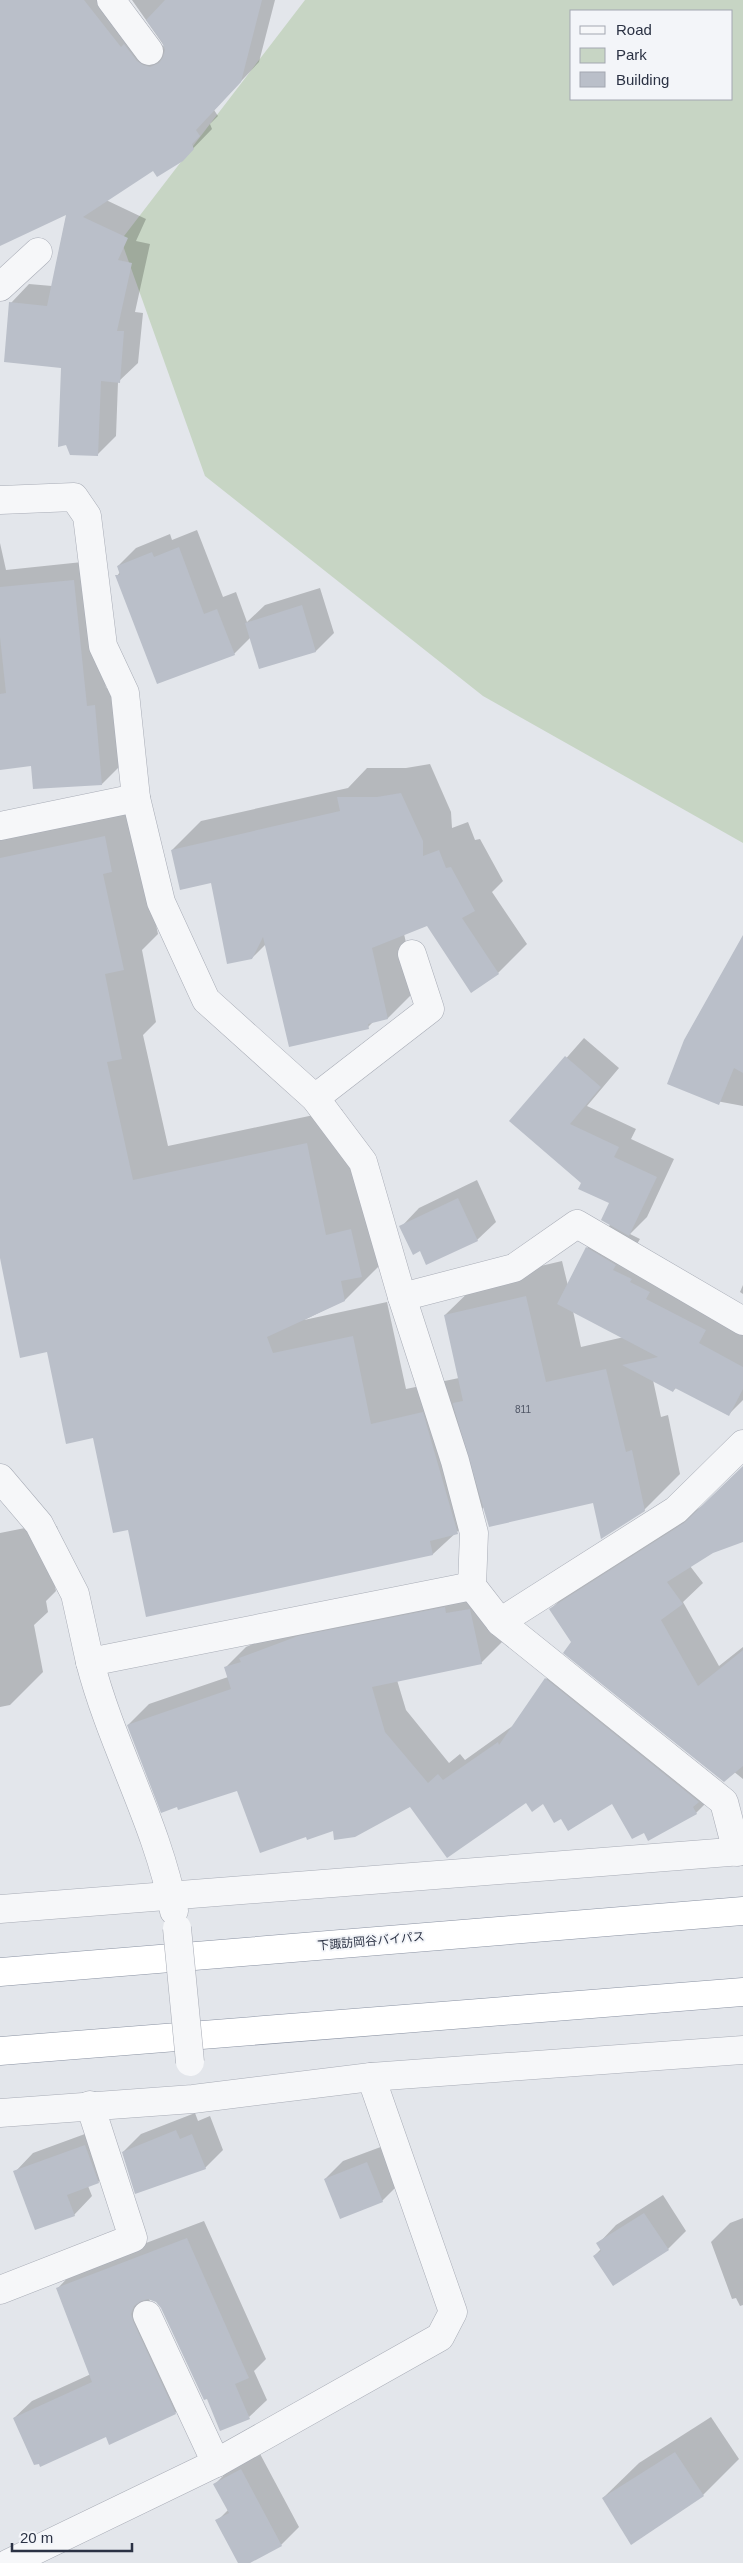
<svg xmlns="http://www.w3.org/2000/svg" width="743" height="2563" font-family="Helvetica,'Noto Sans JP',sans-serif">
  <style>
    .green { fill: #c7d5c4; fill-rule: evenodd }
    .shadow { fill: #0003; fill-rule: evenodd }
    .building { fill: #babfc9 }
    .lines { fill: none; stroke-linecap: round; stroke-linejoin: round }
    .minor-casing { stroke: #a8acb6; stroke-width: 29 }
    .highway-casing { stroke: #8a92a2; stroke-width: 29 }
    .minor { stroke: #f6f7f9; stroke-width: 28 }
    .highway { stroke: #fff; stroke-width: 28 }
    .minor-bridge-casing { stroke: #a8acb6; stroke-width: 29; stroke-linecap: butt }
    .minor-bridge { stroke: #f6f7f9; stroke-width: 28 }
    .labels { text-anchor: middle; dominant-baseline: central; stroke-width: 4; stroke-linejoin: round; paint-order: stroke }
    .number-label { font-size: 10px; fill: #4f5565 }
    .street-label { font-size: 12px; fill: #2b3244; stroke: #f3f5f9 }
  </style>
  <rect width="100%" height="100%" fill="#e3e6eb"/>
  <path class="green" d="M305,0h438v843l-260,-147 -278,-220 -84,-236zM572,11h160v88h-160z"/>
  <g class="shadow">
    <path d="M0,0h124l32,42 9,5 -33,-47h143l-16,62 -45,48 4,6 -8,8 2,5 -30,31 -29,9 -47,31 40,19 -10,22 14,3 -15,68 8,1 -5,50 -20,19 -2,54 -19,19 -35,-88 -51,-64 18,-19 23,2 15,-73 -67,31z"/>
    <path d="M197,530l26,67 13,-5 11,30 18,-17 55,-17 14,45 -18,18 -56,17 -9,-31 -17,17 -117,-78 3,-4 -2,-6 18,-18 34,-14 2,6z"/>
    <path d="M0,543l6,27 86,-9 14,127 8,-1 7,78 -19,19 -70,-19 -32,4z"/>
    <path d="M430,764l21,48 1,16 16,-6 7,18 5,-1 23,42 -11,11 35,52 -29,29 -70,-48 -24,9 13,55 -29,29 -14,3 -6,6 -102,-83 -14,14 -40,-76 -40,-32 29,-29 147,-33 19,-20h39z"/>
    <path d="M139,801v43l19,90 -16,16 14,72 -13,13 25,111 174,-37 19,91 19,65 -35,35 -41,20 83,-18 19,87 53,-11 -14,-63 36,-35 81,-19 6,25 19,-38 24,-24v-21l-28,-21 -72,-61 73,-83 35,30 -32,38 49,23 -5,10 43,20 -27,58 -17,17 10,5 -3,5 19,10 -2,2 89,73v71l-15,15 -51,-28 -4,4 -20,-11 8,37 7,-2 12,59 -36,36 -50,-8 -110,5 -51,47 -286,61 -18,-86 -35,-92 -46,-86 -48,-98v-413l10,-10zM573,1311l51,26 -43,10z"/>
    <path d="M743,949v157l-32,-6z"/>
    <path d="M477,1180l19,42 -19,18 -56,9 -20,-22 18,-19z"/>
    <path d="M743,1285v9l-3,-2z"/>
    <path d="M743,1467v74l-31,11 -22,14 13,17 -20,19 36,64 24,-19v132l-171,-137 -21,-33 20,-20 136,-86z"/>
    <path d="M35,1526l1,5 21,-5 8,39 -12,12 3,14 -10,10 2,11 -14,13 9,47 -33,33 -10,2v-174z"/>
    <path d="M491,1589l11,53 -21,21 -84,17 9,30 43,53 11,-9 5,6 49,-35 32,-46 21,-21 152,122 -5,6 3,6 -21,21 -52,18 -31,-29 -52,16 -18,-16 -16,-1 -116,5 -77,23 -27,6 -69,-46 -110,-64 21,-21 79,-27 -3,-9 21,-21 9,-4 7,-6z"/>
    <path d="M195,2113l3,8 12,-5 13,34 -18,18 -82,-16 18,-18z"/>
    <path d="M104,2127l12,37 -18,18 -10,4 4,10 -18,19 -59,-43 18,-19z"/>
    <path d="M386,2145l15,37 -19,19 -57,-22 18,-18z"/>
    <path d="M663,2195l23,36 -18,18 -74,7 7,-7 -3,-5 18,-19z"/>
    <path d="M743,2218v87l-3,1 -4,-8 -4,1 -21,-57 19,-19z"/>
    <path d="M204,2221l62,138 -12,12 13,29 -18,17 -87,-109 -6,-7 -7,-2 44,96 -18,18 -69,22 -92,-17 18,-17 59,-27 -33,-86 17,-18z"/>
    <path d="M711,2417l28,42 -36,36 -100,3 36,-35z"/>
    <path d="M259,2452l40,75 -18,18 -34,18h-7l-23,-42 11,-11 -13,-26 18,-18z"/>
  </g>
  <g class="building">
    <path d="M0,0h84l37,47 3,-3 13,17 6,4 7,2 9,-4 4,-6 2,-7 -3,-8 -16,-22 19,-20h97l-21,82 -45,48 4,6 -8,8 2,5 -11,12 -26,16 -4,-6 -70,46 45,21 -10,22 14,3 -15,68h7l-4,52 -19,-2 -3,75 -28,-1 -4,-10 -8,2 3,-79 -57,-6 5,-60 38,4 19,-91 -66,31z"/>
    <path d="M179,547l25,67 13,-5 18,46 -78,29 -42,-109h5l-3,-9 35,-14 2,5z"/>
    <path d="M74,580l13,126 8,-1 7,80 -69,4 -2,-23 -31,4v-76l6,-1 -6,-56v-50z"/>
    <path d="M302,605l14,47 -57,17 -14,-46z"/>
    <path d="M401,793l22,48v15l16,-6 7,18 5,-1 24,44 -13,7 37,56 -28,19 -44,-67 -55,22 16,71 -20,5 1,5 -80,18 -26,-110 -11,22 -25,5 -16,-81 -31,7 -9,-40 169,-39 -3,-14h40z"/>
    <path d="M105,836l7,36 -9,2 21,96 -19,4 17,85 -15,3 26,118 174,-37 19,92 25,-6 11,48 -21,4 4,20 -78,36 6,16 80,-17 18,88 52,-12 35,122 -28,7 3,14 -287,62 -18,-87 -15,3 -20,-95 -27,6 -19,-92 -27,6 -20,-100v-400z"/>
    <path d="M743,935v138l-9,-5 -15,37 -52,-21 17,-44z"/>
    <path d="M565,1056l36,31 -31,37 49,23 -5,10 43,20 -28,59 -28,-16 8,-17 -31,-14 3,-6 -72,-62z"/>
    <path d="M458,1198l20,43 -52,24 -6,-14 -7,4 -14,-29z"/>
    <path d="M586,1247l30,18 -3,5 19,9 -2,3 20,10 -4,7 60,31 -7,13 44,24v22l-14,27 -54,-28 -2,4 -51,-27 36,-8 -101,-53z"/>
    <path d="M526,1296l20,86 60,-13 20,83 6,-2 13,61 -44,28 -8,-36 -104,24 -36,-122v-2l10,-2 -19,-86z"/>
    <path d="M743,1466v76l-30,11 -46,29 16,22 -22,16 37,66 45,-36v116l-19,16 -161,-129 8,-11 -22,-33 135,-86z"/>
    <path d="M445,1607l1,6 24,-4 12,55 -110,23 13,45 43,51 10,-9 5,6 55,-38 1,3 46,-67 154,124 -6,5 4,7 -49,27 -4,-8 -12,6 -20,-35 -44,27 -7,-12 -7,4 -11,-19 -11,8 -6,-9 -79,55 -37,-51 -55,30 -21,3 -1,-9 -26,9 -1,-3 -46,16 -23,-62 -59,19 -1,-3 -16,6 -34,-88 104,-36 -7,-22 17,-5 -2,-4 59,-22z"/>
    <path d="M176,2130l4,9 12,-5 14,35 -71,25 -13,-42z"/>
    <path d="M85,2145l14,38 -32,12 8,21 -40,14 -22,-59z"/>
    <path d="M367,2162l16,40 -43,17 -16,-40z"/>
    <path d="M644,2213l25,37 -56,36 -20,-30 8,-5 -5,-8z"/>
    <path d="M187,2238l62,140 -14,6 15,35 -30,12 -13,-32 -3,1 -43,-92 -5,-6 -8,-3 -7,2 -7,5 -3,8 2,7 43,93 -67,31 -3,-8 -66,30 -1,-3 -5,1 -21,-47 79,-36 -36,-94z"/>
    <path d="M675,2452l29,44 -73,49 -29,-47z"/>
    <path d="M241,2469l41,77 -32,17h-12l-23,-43 14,-7 -16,-29z"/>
  </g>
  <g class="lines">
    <g class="minor-casing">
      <g id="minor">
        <path d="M111,0l38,51"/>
        <path d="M0,287l38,-35"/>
        <path d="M0,500l74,-3 13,19 16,130 22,47 11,105"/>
        <path d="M0,826l136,-28 25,104 45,98 109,98 48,64 39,135 53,164 19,72 -2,53 28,36 224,180 13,50"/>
        <path d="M315,1098l115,-89 -18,-55"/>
        <path d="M402,1297l112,-29 63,-44 166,97"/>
        <path d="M0,1478l39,46 36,70 15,68 382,-76"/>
        <path d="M500,1622l176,-112 67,-66"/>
        <path d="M90,1662c22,85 68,163 84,249"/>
        <path d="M0,1909l743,-58"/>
        <path d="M0,2113l193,-14 178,-22 372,-27"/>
        <path d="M0,2290l133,-52 -43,-133"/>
        <path d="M147,2315l69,148"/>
        <path d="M9,2563l207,-100 224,-126 13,-25 -82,-235"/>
      </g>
    </g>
    <g class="highway-casing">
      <g id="highway">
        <path d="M0,1972l743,-61"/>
        <path d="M0,2051l743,-59"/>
      </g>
    </g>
    <use href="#minor" class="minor"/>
    <use href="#highway" class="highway"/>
    <g class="minor-bridge-casing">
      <path id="minor-bridge" d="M177,1928l13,134"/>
    </g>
    <use href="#minor-bridge" class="minor-bridge"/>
  </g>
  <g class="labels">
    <g class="number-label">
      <text x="523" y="1409">811</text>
    </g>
    <g class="street-label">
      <text transform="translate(371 1941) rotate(-5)">下諏訪岡谷バイパス</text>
    </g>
  </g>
  <rect x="570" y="10" width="162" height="90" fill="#f3f5f9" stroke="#a3a7b1"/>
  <rect x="580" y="26" width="25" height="8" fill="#f6f7f9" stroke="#a3a7b1"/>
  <text x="616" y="35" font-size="15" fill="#2b3244">Road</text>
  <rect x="580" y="48" width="25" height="15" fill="#c7d5c4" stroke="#a3a7b1"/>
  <text x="616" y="60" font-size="15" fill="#2b3244">Park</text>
  <rect x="580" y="72" width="25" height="15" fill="#babfc9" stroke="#a3a7b1"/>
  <text x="616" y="85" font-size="15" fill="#2b3244">Building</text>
  <path d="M12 2543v8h120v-8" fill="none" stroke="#2b3244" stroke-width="2.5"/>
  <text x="20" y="2543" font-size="15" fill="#2b3244" stroke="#f3f5f9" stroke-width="4" paint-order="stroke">20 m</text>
</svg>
